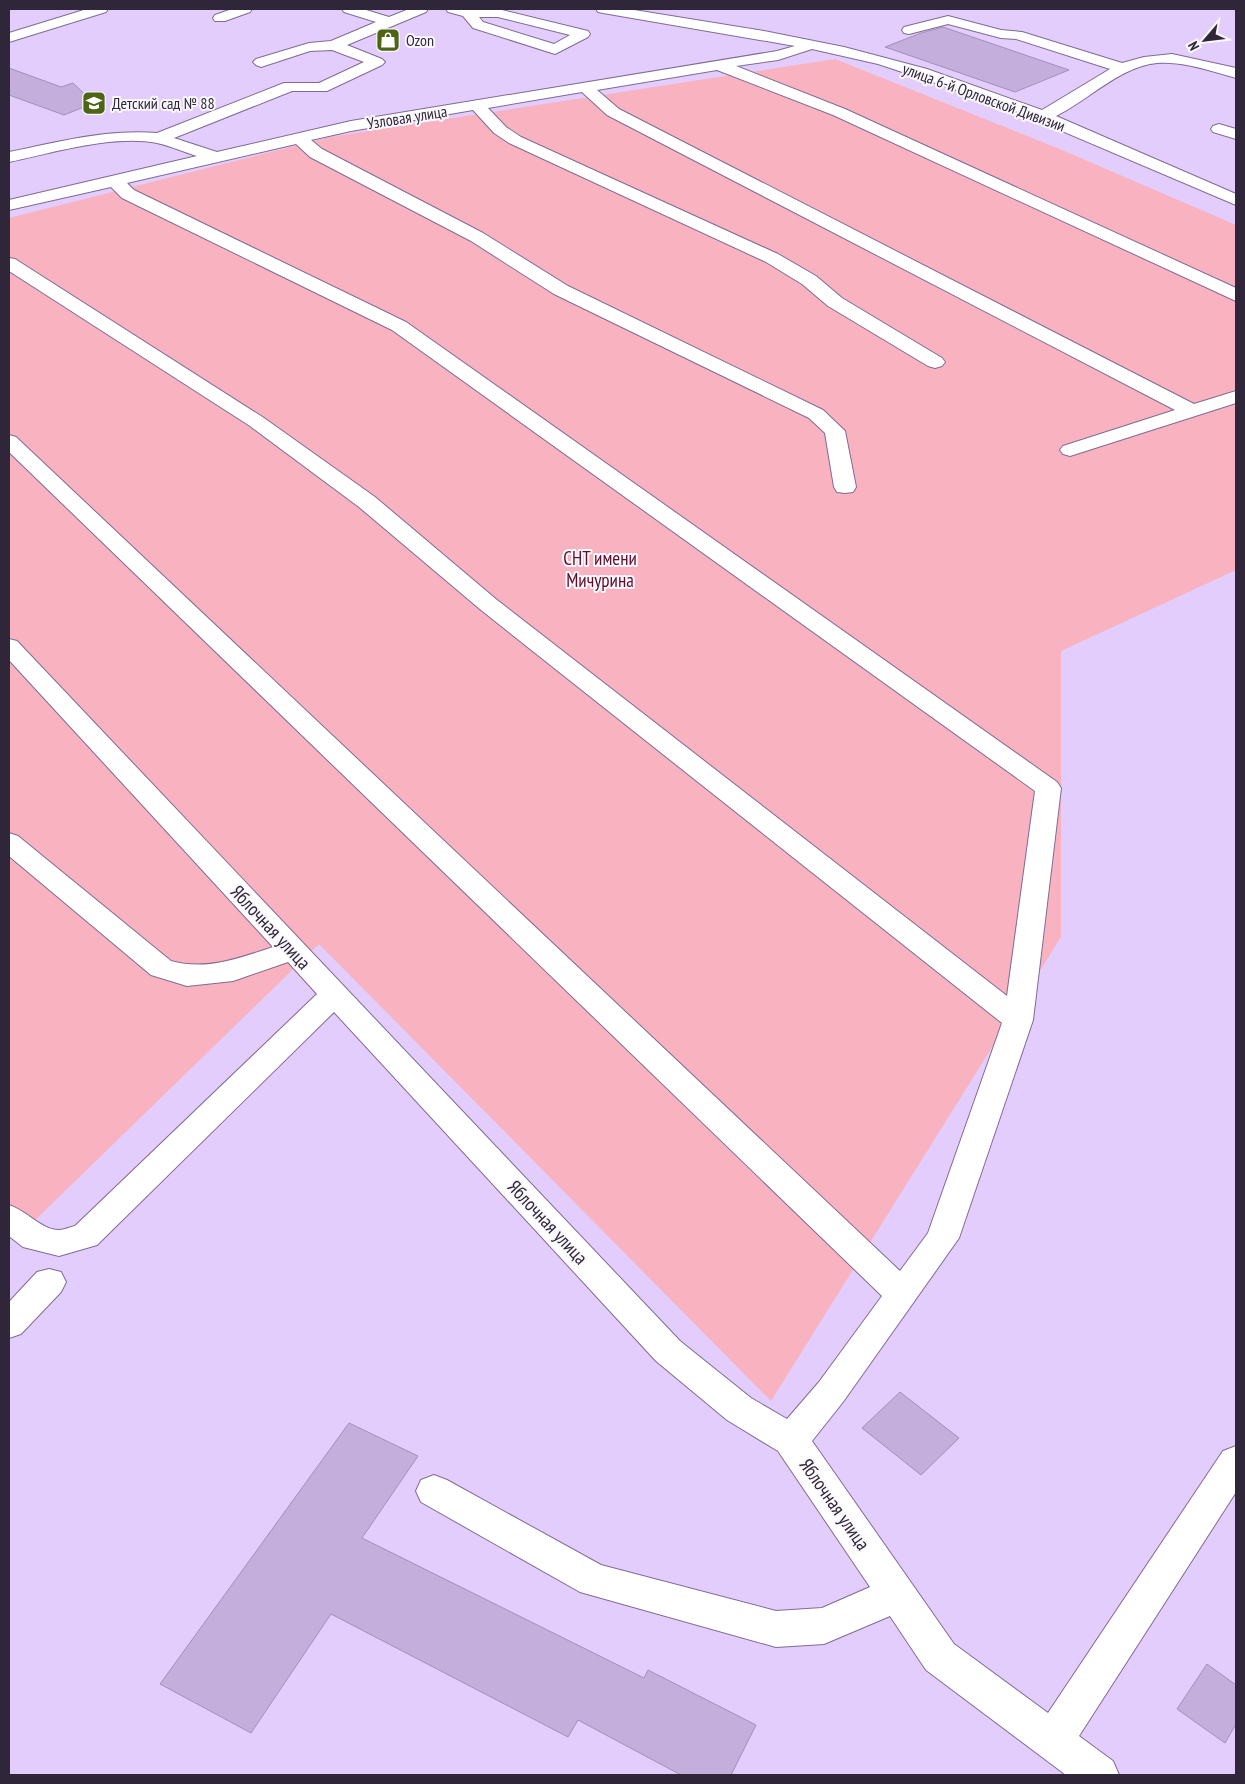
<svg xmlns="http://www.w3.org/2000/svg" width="1245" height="1784" font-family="'PT Sans Narrow',sans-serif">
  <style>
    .green { fill: #f9b2c0 }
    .building { fill: #c3aedc; stroke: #a38fbb }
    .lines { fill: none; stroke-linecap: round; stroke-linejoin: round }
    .minor-casing { stroke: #7f6b95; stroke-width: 2 }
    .minor { fill: #fff; fill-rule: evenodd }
    .labels { text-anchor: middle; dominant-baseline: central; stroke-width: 4; stroke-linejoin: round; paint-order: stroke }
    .far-poi-label { font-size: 16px; fill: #2f2739; stroke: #faf8fc; text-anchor: start }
    .far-street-label { font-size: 16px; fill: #2f2739; stroke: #faf8fc }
    .park-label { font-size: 19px; fill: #5d0e2a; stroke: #faf8fc }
    .street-label { font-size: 19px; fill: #2f2739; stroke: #faf8fc }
  </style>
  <rect width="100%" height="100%" fill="#e2cdfc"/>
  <path class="green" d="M835,59l227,91 174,75v345l-175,81v286l-290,464 -452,-457 -292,284 -18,-18v-992l321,-81z"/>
  <g class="building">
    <path d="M943,27l126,43 -54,22 -130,-45 36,-14z"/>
    <path d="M9,68l52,19 12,-4 21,20 -30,12 -55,-20z"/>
    <path d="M900,1392l59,46 -38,37 -59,-47z"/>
    <path d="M349,1423l69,33 -56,82 282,140 4,-8 108,55 -25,50h-50l-103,-55 -10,17 -237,-123 -80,119 -91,-49z"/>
    <path d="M1207,1664l29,21v39l-11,19 -48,-34z"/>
  </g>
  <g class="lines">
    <g class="minor-casing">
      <g id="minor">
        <path d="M87,9h21l-2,3 -97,30v-9z"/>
        <path d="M232,9h20l-2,3 -25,9h-10l-2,-3 2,-3z"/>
        <path d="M342,9h21l26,8 20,-8h19l-2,3 -79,33 35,14 3,3 -3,3 -55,26h-35l-118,47 43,14 134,-31 426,-70 18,-5 -192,-33 -5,-1 -2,-3h32l136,22 80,16 83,22 115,41 68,-41 -94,-30 -15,-1 -53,-14 -39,10 -5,-1 -2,-3 2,-3 44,-11 53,14 21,2 100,31 22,-6 28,-3 64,14v10c-25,-7 -52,-17 -79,-15 -38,4 -68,37 -101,53l180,78v11l-240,-102 -118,-39 -66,-15 -34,11 -42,6 109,43 391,179v13l-403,-186 -116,-45 -120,20 22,19 575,295 42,-13v12l-166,53 -7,-2 -3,-4 3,-4 112,-36 -568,-295 -25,-23 -94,16 18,19 15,10 257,117 38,22 26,22 100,60 3,4 -3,4 -7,2 -7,-2 -100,-60 -26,-22 -36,-22 -257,-119 -15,-10 -21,-23 -122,21 -40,9 11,9 161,84 85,53 255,124 22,21 11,56 -3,5 -8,1 -8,-1 -3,-5 -9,-54 -16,-15 -255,-124 -83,-53 -161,-84 -14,-13 -169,39 7,7 272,132 651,460 4,6 -28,232 -74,218 -116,164 -31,39 142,203 94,69 175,-262 13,-5v46l-157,244 34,25 6,14h-53l-140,-105 -36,-54 -66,28 -48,3 -196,-55 -159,-90 -5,-11 5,-11 13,-5 13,5 154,85 175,46 46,-3 48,-21 -92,-136 -51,-31 -71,-59 -322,-349 -237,233 -38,11 -36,-9 -14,-11v-31c18,6 33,25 50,25 5,0 11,-3 16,-4l242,-232 -29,-32 -55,19 -46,5 -36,-11 -142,-119v-23l9,3 153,125c35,10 69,-3 102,-14l-264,-287v-21l8,2 663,700 71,57 36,21 32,-37 63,-86 -873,-844v-17l7,2 884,834 28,-38 74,-210 -521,-413 -122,-103 -109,-81 -241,-155v-13l6,1 249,159 111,79 122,103 510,396 28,-205 -643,-461 -270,-132 -11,-11 -102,23v-10l188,-44c-13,-4 -26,-10 -40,-13 -42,-9 -106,10 -148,19v-10c49,-10 98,-23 148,-19l127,-50h35l45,-21 -32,-12 -22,1 -49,16 -5,-2 -3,-3 3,-3 53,-16 22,-2 45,-19 -32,-10z"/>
        <path d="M446,9h52l90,22 2,3 -2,3 -33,17 -82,-26 -10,-12 -15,-4zM479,17h19l72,18 -16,9 -71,-22z"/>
        <path d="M1219,124l17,5v10l-23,-7 -2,-3 2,-3z"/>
        <path d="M49,1269l12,3 5,10 -5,10 -40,42 -12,4v-36l28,-30z"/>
      </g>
    </g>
    <use href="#minor" class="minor"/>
  </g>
  <defs>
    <g id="shop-square" transform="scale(1.25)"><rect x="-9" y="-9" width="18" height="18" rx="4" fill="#4c6414" stroke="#faf8fc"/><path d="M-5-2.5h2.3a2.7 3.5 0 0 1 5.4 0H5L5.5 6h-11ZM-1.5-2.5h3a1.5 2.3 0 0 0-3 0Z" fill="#fff"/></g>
    <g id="school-square" transform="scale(1.25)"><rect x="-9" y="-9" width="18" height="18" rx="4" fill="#4c6414" stroke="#faf8fc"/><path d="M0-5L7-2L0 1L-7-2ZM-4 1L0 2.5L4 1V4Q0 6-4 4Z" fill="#fff"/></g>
  </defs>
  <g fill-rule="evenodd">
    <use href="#shop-square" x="388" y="40"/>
    <use href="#school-square" x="94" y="103"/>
  </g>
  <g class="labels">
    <g class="far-poi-label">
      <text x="406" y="40">Ozon</text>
      <text x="112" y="103">Детский сад № 88</text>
    </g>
    <g class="far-street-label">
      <text transform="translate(984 97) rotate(20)">улица 6-й Орловской Дивизии</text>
      <text transform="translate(407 117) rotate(-9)">Узловая улица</text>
    </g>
    <g class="park-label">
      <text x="600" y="558">СНТ имени<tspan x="600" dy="22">Мичурина</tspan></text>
    </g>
    <g class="street-label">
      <text transform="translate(271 927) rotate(47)">Яблочная улица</text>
      <text transform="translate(548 1222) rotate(47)">Яблочная улица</text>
      <text transform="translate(835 1504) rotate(55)">Яблочная улица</text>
    </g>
  </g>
  <rect width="1245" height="1784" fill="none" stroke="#2f2739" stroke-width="20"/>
  <g transform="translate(1205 40) rotate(242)" stroke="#faf8fc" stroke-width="4" paint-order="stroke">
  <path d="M0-4L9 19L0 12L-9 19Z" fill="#2f2739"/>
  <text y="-8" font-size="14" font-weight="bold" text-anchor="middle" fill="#2f2739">N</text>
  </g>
</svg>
